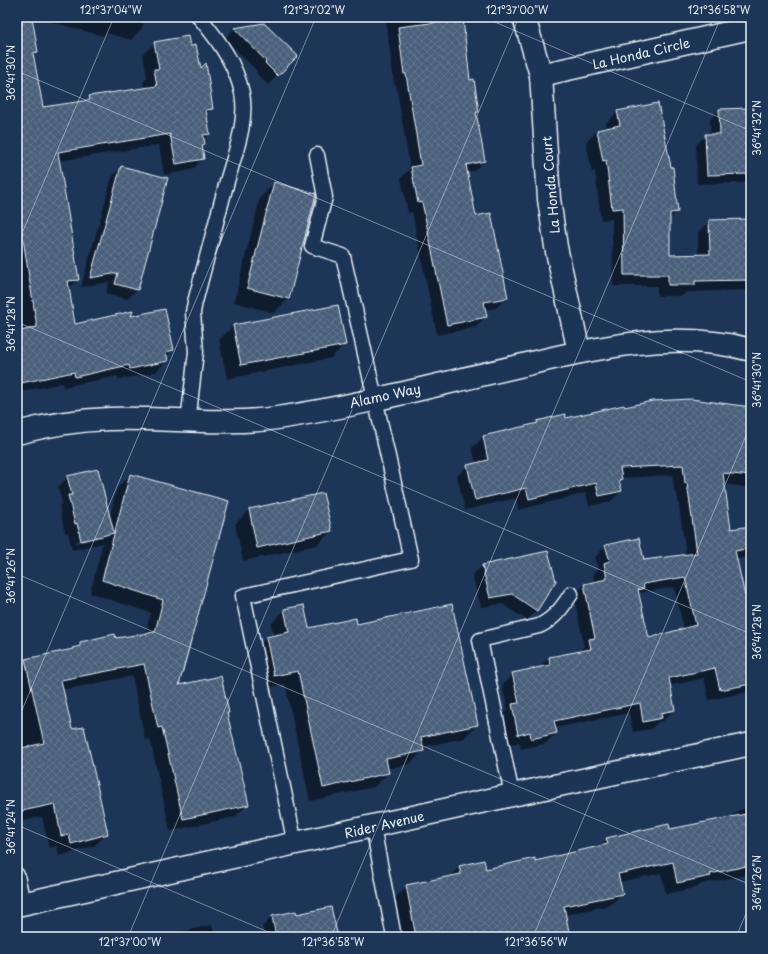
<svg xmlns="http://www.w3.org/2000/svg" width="768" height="954" font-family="'Playpen Sans',sans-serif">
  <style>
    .shadow { fill: #0007; fill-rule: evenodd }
    .building { fill: url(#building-cross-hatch); stroke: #e8f1f8; fill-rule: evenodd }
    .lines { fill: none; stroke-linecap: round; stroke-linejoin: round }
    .lane-casing { stroke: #e8f1f8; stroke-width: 17 }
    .street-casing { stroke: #e8f1f8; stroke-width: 25 }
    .secondary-casing { stroke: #e8f1f8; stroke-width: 25 }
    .lane { stroke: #1d3557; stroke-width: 14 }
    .street { stroke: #1d3557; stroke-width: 22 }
    .secondary { stroke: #1d3557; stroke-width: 22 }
    .ticks { fill: none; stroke: #e8f1f8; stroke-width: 1; stroke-opacity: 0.45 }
    .labels { text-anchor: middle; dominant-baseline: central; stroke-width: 3; stroke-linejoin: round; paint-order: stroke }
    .street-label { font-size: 13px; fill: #e8f1f8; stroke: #1d3557 }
    .neatline { fill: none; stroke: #e8f1f8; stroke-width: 1.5 }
    .ticks-label { font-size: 10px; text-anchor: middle; fill: #e8f1f8 }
  </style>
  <defs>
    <pattern id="building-cross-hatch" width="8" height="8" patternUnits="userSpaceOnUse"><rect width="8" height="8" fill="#495e7a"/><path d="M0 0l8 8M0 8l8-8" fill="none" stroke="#63768e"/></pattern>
  </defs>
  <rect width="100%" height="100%" fill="#1d3557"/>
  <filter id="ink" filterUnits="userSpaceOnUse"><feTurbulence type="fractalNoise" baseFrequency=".025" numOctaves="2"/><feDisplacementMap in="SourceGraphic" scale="8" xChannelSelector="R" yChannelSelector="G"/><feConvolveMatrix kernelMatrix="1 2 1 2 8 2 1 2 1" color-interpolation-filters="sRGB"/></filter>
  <g filter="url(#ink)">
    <g class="shadow">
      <path d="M17,17h14l6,35 -4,4 9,52 43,-6 5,-5 55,-8 -2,-7 4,-4 -4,-24 12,-11 34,5 11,22 12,38 -6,6 3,20 -6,6 1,4 -3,3 2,11 -11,12 -28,5 -5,-30 -100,16 19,118 -10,10 6,36 56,-8 43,33 -7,7 1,3 -11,12 -38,8v-4l-55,11 -1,-4 -45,10v-60l7,-2 -7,-47z"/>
      <path d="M33,17h112l-3,11 -11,12 -25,-7 -3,3z"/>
      <path d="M376,17h78l24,94 -3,3 9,47 -10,10 -7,1 8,45 32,80 -11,11 -11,2 1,6 -10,11 -39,8 -25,-123 -4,1 -7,-35 9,-9 -14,-85h-2l-8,-65 -9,2z"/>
      <path d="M264,24l14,51 -10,10 -12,-12 1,-2 -32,-32 9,-10z"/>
      <path d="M751,109v66l-8,8 -46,1 -1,-39 10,-10h4v-15l9,-10z"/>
      <path d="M618,112l59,99 -8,9 1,36 28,-1v-23l11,-11 42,-1v70l-64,2 -5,4h-25v-10h-44l-1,-67 -11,1 -6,-49 -3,1 -6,-30 11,-11 10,-2 -1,-6z"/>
      <path d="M122,167l15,122 -9,10 -22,-5 3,-12 -28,5 31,-110z"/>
      <path d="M274,183l41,11 -27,105 -14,14 -40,-11 26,-104z"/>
      <path d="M337,306l8,38 -14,14 -104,21 -8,-39 14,-14z"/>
      <path d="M624,408h127v80l-27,-4 7,46 20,-3v27l-3,3 -12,2 8,39 7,-2v93l-3,3 -39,8 -5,-22 -35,8 5,24 -11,11 -5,1 -7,7 -18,3 -4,-19 -74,15 1,5 -11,11 -24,5 -2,-7 -11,3 -6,-29 6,-6 -6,-25 11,-11 26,-6 10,-10 30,-6 5,-6 -10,-50 10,-11 11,-2 -2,-9 5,-5 -3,-12 11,-11 37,15 43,-6 -9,-62h-2l-3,-18 -51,3 -3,3 3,10 -11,11 -21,4 -3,-13 -68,17 -2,-12 -51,12 -8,-34 10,-10 9,-3 -4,-15 11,-11 52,-12 3,-3 27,-3zM674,587l10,42 -36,10 -10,-46z"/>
      <path d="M130,475l98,27 -50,184 50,27 -2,1 22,90 -13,13 -65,14 -20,-92 -5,1 -13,-64 -70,14 9,40 36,104 -13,12 -35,10 -2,-10 -8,2 -7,-31 -25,5v-160l54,-11 9,-8 65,-9 6,-21 -61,-20 13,-50 -31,7 -4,-18 -3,1 -6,-27 3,-3 -4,-16 10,-10 41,42 8,-31zM103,535v2l-27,6v-2z"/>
      <path d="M249,510l82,21 -14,14 -74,16 -8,-37z"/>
      <path d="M548,552l7,29 -19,30 -9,9 -25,-16 -21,3 -9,-32 10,-9z"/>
      <path d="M284,610l24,19 48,-4 121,100 -13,13 -42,9 1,3 -13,14 -23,5 1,4 -14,14 -64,14 -25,-117 -24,5 -8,-37 13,-14 8,-1 -3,-13z"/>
      <path d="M751,808v66l-50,10 -3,3 -32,7 -5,-21 -42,9 3,12 -12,11 -46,10 5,22h-166l-8,-39 12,-12 41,-8 11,-11 26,3 50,-7 64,-16 8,-8 62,-9 61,-12 9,-8z"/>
      <path d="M295,912l1,3 41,22h-72l-3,-10 10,-10z"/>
      <path d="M212,925l3,12h-58z"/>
      <path d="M751,931v6h-47l20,-5 1,4z"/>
    </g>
    <g class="building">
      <path d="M17,17h15l6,35 -5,1 10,54 47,-7 -1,-4 68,-10 -3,-17h5l-5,-27 34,-6 2,10 6,-1 5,23 5,-5 7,46 -7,1 4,24 -7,1 2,9 -3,1 2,14 -28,5 -6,-30 -112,18 21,128 -11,1 7,43 58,-13 -2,5 34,-7 9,41 -8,2 2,9 -38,8 -1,-4 -54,12 -1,-5 -53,11 -4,-20v-31l20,-5 -20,-126z"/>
      <path d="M463,19l7,61 4,-1 5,33h-3l9,49 -19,4 10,51 15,-3 17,85 -24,4 3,15 -40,8 -25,-123 -4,1 -7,-36 10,-2 -15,-91h-2l-6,-47z"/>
      <path d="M264,23l34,33 -20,20 -13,-13 1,-2 -32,-33z"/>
      <path d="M658,103l13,64h2l5,45 -8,1v42l40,-1 -1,-34 42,-1v61l-56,1v4h-27v-10h-44l-1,-67 -11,1 -6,-49 -3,1 -6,-31 23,-5 -3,-14z"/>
      <path d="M751,108v66l-44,1 -2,-41h15l-1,-25z"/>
      <path d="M121,166l47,12 -30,112 -23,-6 3,-11 -28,5z"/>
      <path d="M274,182l42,12 -27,105 -42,-11z"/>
      <path d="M338,305l8,40 -105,20 -8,-40z"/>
      <path d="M691,399l60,8v69l-28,-3 8,56 20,-3v22l-16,3 10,45 6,-1v89l-31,6 -5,-22 -46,10 6,32 -14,3 1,5 -19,4 -3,-19 -86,18 3,12 -26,6 -1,-7 -12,3 -6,-31 7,-1 -7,-30 38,-8 -1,-8 42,-8 -2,-10 6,-1 -11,-54 23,-5 -3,-16 6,-2 -5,-16 34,-7 5,22 53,-7 -10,-70h-2l-2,-18 -63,3 2,11 -3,1 3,11 -23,5 -3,-13 -67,16 -3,-11 -51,12 -8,-35 21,-5 -5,-24 55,-13 -1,-2 28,-7 1,4 58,-13 1,2 27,-6zM685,577l11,48 -47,13 -11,-48 6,-2 -1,-4z"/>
      <path d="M98,469l16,64 -33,8 -4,-18 -2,1 -7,-29h4l-5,-19z"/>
      <path d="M130,474l99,27 -50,184 42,-9 8,37h-2l22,92 -66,14 -21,-92 -4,1 -14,-64 -83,16 11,49 12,-2 24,107 -37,10 -2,-10 -8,2 -6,-32 -38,8v-63l27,-6 -19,-84 48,-10 -1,-1 8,-2v-4l35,-8 1,4 39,-6 8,-32 -61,-20z"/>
      <path d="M323,493l9,38 -75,17 -8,-39z"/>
      <path d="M548,551l8,30 -19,30 -25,-17 -22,4 -8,-33z"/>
      <path d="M452,604l26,121 -57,12 3,14 -38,8 3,14 -66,15 -25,-117 -24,5 -8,-39 23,-5 -5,-23 20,-4 5,23 47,-10 1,6z"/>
      <path d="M751,813v52l-41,9 1,2 -34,7 -4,-21 -55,12 5,20 -59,12 6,31h-154l-10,-52 55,-11 -2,-8 25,-6 2,9 49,-11v3l73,-17 -2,-6 63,-14 1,5z"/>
      <path d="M331,907l7,30h-62l-4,-21 24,-5 1,3z"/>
    </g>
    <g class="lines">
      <g class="lane-casing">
        <g id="lane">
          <path d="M188,422l8,-70 -3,-40 2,-10c10,-39 21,-78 31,-117 8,-29 22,-63 16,-92 -6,-29 -24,-54 -43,-76"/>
          <path d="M512,795l-32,-155 59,-14c15,-7 23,-18 32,-32"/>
          <path d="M373,827l21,110"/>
          <path d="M295,844l-52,-248 168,-37 -68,-303 -31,-10 13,-49 -8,-42"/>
          <path d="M17,875l6,29"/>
        </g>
      </g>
      <g class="street-casing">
        <g id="street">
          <path d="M524,17l17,58 8,124 7,48 23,105"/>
          <path d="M541,75l200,-45"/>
          <path d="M17,433c30,-8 61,-13 92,-14 57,-2 112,7 168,-1 81,-12 162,-34 242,-52 77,-18 154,-37 232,-16"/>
        </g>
      </g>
      <g class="secondary-casing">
        <path id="secondary" d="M17,905l495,-110 239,-51"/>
      </g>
      <use href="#lane" class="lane"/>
      <use href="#street" class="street"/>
      <use href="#secondary" class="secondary"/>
    </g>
  </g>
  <path class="ticks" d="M483,17l268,114M17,71l734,311M17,245l97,-228M17,322l734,312M17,574l734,311M17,722l299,-705M17,825l263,112M128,937l391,-920M331,937l390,-920M533,937l218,-513M736,937l15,-35"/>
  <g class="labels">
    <g class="street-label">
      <text transform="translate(641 53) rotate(-13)">La Honda Circle</text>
      <text transform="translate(550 185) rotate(-95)">La Honda Court</text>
      <text transform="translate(385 395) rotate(-12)">Alamo Way</text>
      <text transform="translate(384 824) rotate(-13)">Rider Avenue</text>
    </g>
  </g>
  <rect width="768" height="954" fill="none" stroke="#1d3557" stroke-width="44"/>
  <rect x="22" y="22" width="724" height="910" class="neatline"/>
  <g class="ticks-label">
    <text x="111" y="14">121°37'04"W</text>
    <text x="314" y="14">121°37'02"W</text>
    <text x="517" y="14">121°37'00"W</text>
    <text x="719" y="14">121°36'58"W</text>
    <text transform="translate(11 73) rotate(-90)" y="4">36°41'30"N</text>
    <text transform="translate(757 128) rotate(-90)" y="4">36°41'32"N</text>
    <text transform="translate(11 324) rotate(-90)" y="4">36°41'28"N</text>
    <text transform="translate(757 380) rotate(-90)" y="4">36°41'30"N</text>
    <text transform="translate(11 576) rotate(-90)" y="4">36°41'26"N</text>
    <text transform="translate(757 632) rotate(-90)" y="4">36°41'28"N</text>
    <text transform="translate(11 827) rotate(-90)" y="4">36°41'24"N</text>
    <text transform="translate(757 883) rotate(-90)" y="4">36°41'26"N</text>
    <text x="130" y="946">121°37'00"W</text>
    <text x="333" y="946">121°36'58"W</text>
    <text x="536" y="946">121°36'56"W</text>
  </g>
</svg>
